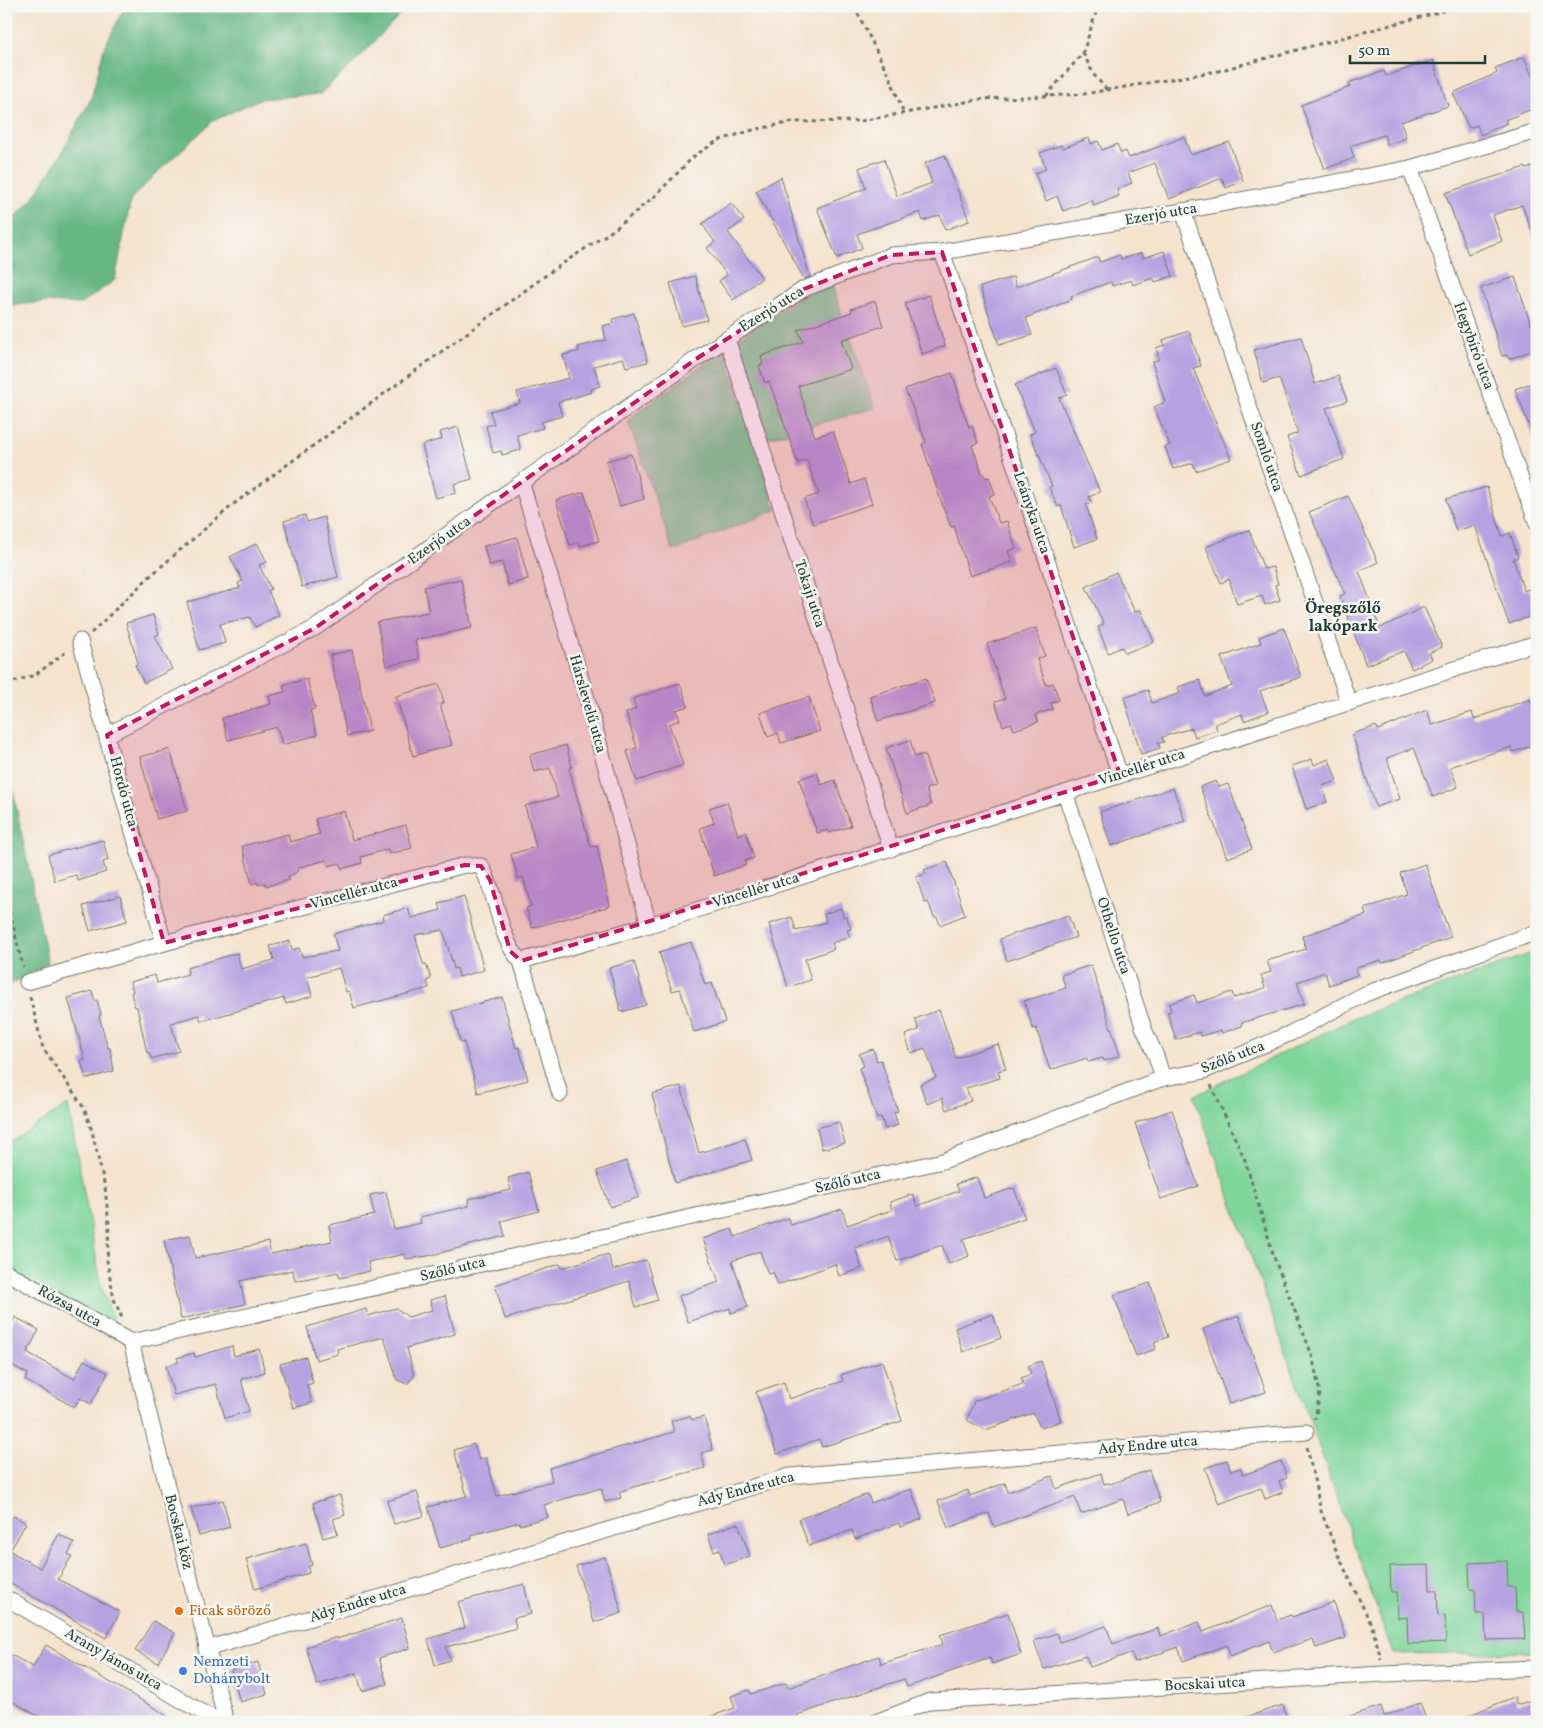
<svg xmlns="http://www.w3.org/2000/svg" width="1543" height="1728" font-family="Vollkorn,serif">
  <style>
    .green { fill: #7fd69b; stroke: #4f8a68 }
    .forest { fill: #67b783; stroke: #437a5c }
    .building { fill: #b6a2e1 }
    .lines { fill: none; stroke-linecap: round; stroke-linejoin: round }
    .street-casing { stroke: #6a776a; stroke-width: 17 }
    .path { stroke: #6a776a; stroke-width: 3; stroke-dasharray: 4 4; stroke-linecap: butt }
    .street { stroke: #fff; stroke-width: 15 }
    .marked { fill: #c2185b; fill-opacity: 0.2; stroke: #c2185b; stroke-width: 4; stroke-dasharray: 10 6; stroke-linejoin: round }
    .food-dot { fill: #e8710a; stroke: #f6f6f2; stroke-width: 2 }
    .shop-dot { fill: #3f7fe0; stroke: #f6f6f2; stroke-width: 2 }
    .labels { text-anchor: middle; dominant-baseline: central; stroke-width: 5; stroke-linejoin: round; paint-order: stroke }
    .street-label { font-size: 15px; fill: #1f3d34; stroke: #f6f6f2 }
    .food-label { font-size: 15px; fill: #c56008; stroke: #f6f6f2; text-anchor: start }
    .shop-label { font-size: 15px; fill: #366cbe; stroke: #f6f6f2; text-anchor: start }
    .neighbourhood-label { font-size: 16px; font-weight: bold; fill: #1f3d34; stroke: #f6f6f2 }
  </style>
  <rect width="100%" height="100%" fill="#f6f6f2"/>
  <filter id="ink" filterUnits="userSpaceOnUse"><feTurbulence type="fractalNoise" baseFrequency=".02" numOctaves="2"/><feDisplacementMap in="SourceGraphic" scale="10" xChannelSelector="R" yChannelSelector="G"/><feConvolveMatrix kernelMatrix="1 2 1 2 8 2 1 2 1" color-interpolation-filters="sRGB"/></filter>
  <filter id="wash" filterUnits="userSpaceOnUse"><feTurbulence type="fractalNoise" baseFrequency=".0096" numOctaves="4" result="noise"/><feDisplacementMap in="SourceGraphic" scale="20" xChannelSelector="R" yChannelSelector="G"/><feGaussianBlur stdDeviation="1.12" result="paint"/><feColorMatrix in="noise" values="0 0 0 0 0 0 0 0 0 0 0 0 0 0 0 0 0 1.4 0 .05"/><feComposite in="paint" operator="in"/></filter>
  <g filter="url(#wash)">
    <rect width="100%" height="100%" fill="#f5e3ce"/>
    <g class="green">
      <path d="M832,286l43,122 -107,30 -33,-97 66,-45z"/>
      <path d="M724,349l52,161 -103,41 -45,-131z"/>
      <path d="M1537,951v701l-144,2 -199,-558 158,-77z"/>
      <path d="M68,1105l34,184 19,49 -115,-67v-127z"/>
    </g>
    <g class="forest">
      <path d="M125,6h283l-48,51 -40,37 -60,5 -47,22 -50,46 -32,32 -16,81 -34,24 -34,-2 -41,4v-79l27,-29 28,-44 30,-55 13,-51z"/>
      <path d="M6,756l42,207 -42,24z"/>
    </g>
    <g id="blocks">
      <g class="building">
        <path d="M1524,57l13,30v20l-32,13 2,3 -26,12 -4,-10 -8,3 -16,-35 44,-20 -2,-5z"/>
        <path d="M1433,60l15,46 -47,16 5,16 -19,7 -3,-10 -34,11 4,12 -29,11 -24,-64 49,-18 -2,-4 36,-12 2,5z"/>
        <path d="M1184,137l7,18 38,-13 14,39 -17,7 -4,-10 -53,21 -14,-36 -27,10 4,10 -15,6 2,7 -25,10 -2,-6 -29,11 -6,-15 -11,5 -11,-28 11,-4 -6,-16 21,-8 2,3 26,-10 2,6 7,-3 4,9 15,-6 4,9 5,-2 3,7z"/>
        <path d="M945,155l24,66 -24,9 -5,-15 -17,6 -3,-9 -63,22 5,14 -25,10 -20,-50 49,-20 -7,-20 25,-9 13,37 35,-13 -7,-20z"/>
        <path d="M1537,165v75h-2l-13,-35 -29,10 9,26 -34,13 -23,-61 80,-26 1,2z"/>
        <path d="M781,177l29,100 -6,2 -48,-88z"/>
        <path d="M731,203l13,17 -16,12 34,46 -29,22 -14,-19 8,-6 -20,-27 8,-6 -13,-18z"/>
        <path d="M1164,251l9,25 -18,6 -2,-4 -20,7 -2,-5 -19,6 -1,-4 -40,14 1,3 -46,19 6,17 -33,10 -19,-58 33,-10 3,10 82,-30 2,5 20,-7 1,4 21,-6 1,5z"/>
        <path d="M695,276l12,44 -25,6 -12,-43z"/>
        <path d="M1515,277l16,48 6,-2v26l-28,10 -2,-4 -5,1 -21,-68z"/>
        <path d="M929,295l16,51 -23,8 -17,-51z"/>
        <path d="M875,301l8,25 -42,14 10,29 -53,17 17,51 18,-6 18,53 13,-5 8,25 -59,20 -9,-25 15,-5 -12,-34 -9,3 -29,-82 -4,2 -6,-17 4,-2 -2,-8 42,-14 -5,-12 54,-18 -1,-3z"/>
        <path d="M634,313l14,49 -22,5 -3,-9 -29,8 6,20 -9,3 1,3 -34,10 4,14 -21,6 2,6 -26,7 4,15 -19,5 -1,-4 -8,2 -7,-27 8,-2 -4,-13 30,-8 -3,-11 52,-14 -6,-23 16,-4 -1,-4 28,-7 -3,-14 11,-3 -1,-4z"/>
        <path d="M1189,331l12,35 -8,2 38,91 -35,12 -3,-8 -20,6 -8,-22 5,-2 -16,-38 11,-5 -13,-40 7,-3 -3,-11 8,-3 -1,-5z"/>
        <path d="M1301,337l14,47 23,-8 9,25 -21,7 18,51 -43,16 -14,-38 11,-4 -19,-55 -16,5 -9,-33z"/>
        <path d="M1056,368l11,27 -8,3 41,94 -11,5 3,6 -6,2 11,34 -23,8 -13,-42 -3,2 -9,-20 3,-1 -22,-52 5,-2 -20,-47z"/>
        <path d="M952,373l8,24 -2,1 11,29 3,-1 6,17 -6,2 10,28 4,5 3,-1 6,17 -6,2 10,27 8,-2 9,27 -8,3 4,11 -42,14 -16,-50 -3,1 -8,-20 -21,-63 4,-2 -21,-53z"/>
        <path d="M1537,381v62h-1l-21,-54z"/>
        <path d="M458,427l14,52 -18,5 2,9 -20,5 -14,-53 20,-6 -2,-7z"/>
        <path d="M631,454l13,45 -24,7 -14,-45z"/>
        <path d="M1487,487l15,49 8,-3 8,24 -5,2 11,32 5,-2 8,21v4l-28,10 -34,-99 -19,6 -10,-32z"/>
        <path d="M584,492l15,49 -19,5 -1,-4 -9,3 -14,-45z"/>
        <path d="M1348,496l30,66 -19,9 21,57 44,-21 18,40 -13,6 3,6 -20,10 -8,-18 -38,14 -26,-69 5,-2 -36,-82z"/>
        <path d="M305,515l2,7 17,-5 14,60 -36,10 -18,-66z"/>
        <path d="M1249,530l15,39 9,-2 5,17 -3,1 5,15 -15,5 -3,-9 -25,8 -8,-25 -8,4 -15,-36z"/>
        <path d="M517,537l11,42 -20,6 -6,-23 -13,3 -5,-19z"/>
        <path d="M257,543l10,19 -8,3 12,24 -3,2 11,24 -24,12 -5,-10 -30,7 5,19 -26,7 -12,-48 53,-14 -2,-5 5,-2 -13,-24z"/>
        <path d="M1116,572l19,40 5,-3 14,33 -29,11 -3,-6 -14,6 -10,-26 6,-3 -18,-37z"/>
        <path d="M461,579l11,49 -57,12 4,19 -33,7 -9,-44 52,-10 -5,-25z"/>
        <path d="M153,615l6,19 -4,2 17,33 -28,14 -9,-18 3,-2 -12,-40z"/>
        <path d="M1036,628l9,28 -8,3 9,26 7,-2 6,17 -8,3 2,6 -18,6 3,7 -24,8 -3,-7 -8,3 -8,-24 10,-3 -18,-55z"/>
        <path d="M1284,628l17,49 -41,14 8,21 -24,9 -2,-7 -27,10 2,6 -22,7 -3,-9 -30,9 2,5 -6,1 2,5 -19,6 -17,-56 24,-8 4,13 28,-10 -2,-6 22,-7 5,16 27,-10 -11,-29 40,-14 -2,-6z"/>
        <path d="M352,650l18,81 -23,5 -17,-81z"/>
        <path d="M926,678l9,25 -57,18 -8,-25z"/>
        <path d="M307,679l8,30 -5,1 7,25 -35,10 -5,-18 -49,13 -6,-22 49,-14 -2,-8 16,-4 -2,-7z"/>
        <path d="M680,683l8,23 -12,4 4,10 -11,4 14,41 -46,16 -10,-30 10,-3 -11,-35 10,-4 -3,-10z"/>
        <path d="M439,684l5,19 -4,1 12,41 -39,11 -17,-60z"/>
        <path d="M809,697l11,34 -39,12 -3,-10 -10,4 -8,-24z"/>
        <path d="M1530,699l7,19v26l-24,8 -2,-5 -61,20 8,20 -25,10 -19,-49 -27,10 13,41 -24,8 -24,-73 24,-8 2,4 49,-20 5,15 40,-13 2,7z"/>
        <path d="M910,740l5,17 9,-3 11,32 -9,3 5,16 -24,8 -21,-65z"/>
        <path d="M566,745l6,22 -3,1 20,73 2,6 6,-1 13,60 -78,22 -6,-20 5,-2 -8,-29 -5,1 -7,-24 25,-7 -11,-41 33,-9 -8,-29 -16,4 -4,-17z"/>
        <path d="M170,749l17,62 -30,8 -17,-62z"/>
        <path d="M1312,759l2,6 15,-6 8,22 -15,5 5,16 -21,7 -14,-43z"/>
        <path d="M817,773l4,12 14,-5 16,46 -22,7 -1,-3 -11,3 -18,-54z"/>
        <path d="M1216,781l3,6 9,-3 24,65 -25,9 -27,-71z"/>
        <path d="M1173,788l12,33 -74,25 -11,-34z"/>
        <path d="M727,802l11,33 8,-3 8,26 -9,3 1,4 -32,11 -14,-48 14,-5 -5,-15z"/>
        <path d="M344,811l8,29 54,-15 6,23 -23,6 -1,-5 -27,8 1,6 -20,6 -2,-6 -12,3 -2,-6 -29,8 1,3 -10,6 1,3 -23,6 -1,-3 -7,2 -1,-3 -5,2 -10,-38 46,-12 2,8 30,-8 -5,-15z"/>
        <path d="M103,840l5,20 -5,2 3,10 -28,9 -2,-6 -21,6 -7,-26z"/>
        <path d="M947,862l18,53 -25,10 -3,-8h-3l-6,-15 -3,1 -9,-26 10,-3 -2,-4z"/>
        <path d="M1425,864l26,73 -69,26 -1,-3 -26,8 2,7 -28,10 -4,-13 -28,10 7,22 -63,19 1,3 -20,7 -1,-3 -20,6 -2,-4 -23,8 -9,-28 4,-1 -2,-7 25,-9 3,8 35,-11 2,6 31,-10 -4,-13 10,-3 -4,-11 39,-12 -4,-13 64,-21 -2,-6 43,-15 -7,-21z"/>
        <path d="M120,896l7,25 -37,10 -7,-25z"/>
        <path d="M464,896l20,74 -25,7 -2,-9 -3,1 -11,-39 -28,5 8,29h3l5,15 -4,1 2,8 -75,20 -5,-17 -3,1 -7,-24 -32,9 5,19 -26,8 -2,-6 -83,23 -2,-6 -28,8 8,28 -28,8 -2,-7 -2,1 -10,-46h-2l-4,-14 2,-1 -3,-10 25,-7 2,8 31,-9 -1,-6 50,-15 4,16 33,-9 -4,-14 20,-5 2,9 7,-2 3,9 36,-6 -5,-17 51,-14 -1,-5 25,-7 3,10 30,-8 -2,-7z"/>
        <path d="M841,908l2,9 3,-1 5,13 -4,1 3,7 -18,6 2,6 -29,10 6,21 -23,7 -19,-63 23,-7 4,14 30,-9 -2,-8z"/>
        <path d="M1068,915l8,22 -69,24 -7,-22z"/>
        <path d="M691,942l14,43 7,-2 13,39 -31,10 -14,-43 -8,2 -13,-39z"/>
        <path d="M634,961l12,44 -25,7 -12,-44z"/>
        <path d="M1091,965l29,91 -16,5 -1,-3 -15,4 -1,-4 -37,12 -14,-42 -3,1 -9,-28 42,-13 -5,-13z"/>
        <path d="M92,991l3,10 2,-1 4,15 -2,1 9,32h2l4,23 -28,8 -5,-18 4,-1 -17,-62z"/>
        <path d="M502,997l14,51 3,-1 9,33 -50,13 -14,-51 -3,1 -9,-32z"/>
        <path d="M939,1010l17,48 42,-14 8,25 -8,2 2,7 -34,10 5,13 -25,9 -4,-12 -15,6 -7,-20 16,-6 -11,-30 -14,5 -6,-18 14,-5 -4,-11z"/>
        <path d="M873,1049l4,12 4,-1 17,51 -4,2 4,12 -13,4 -4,-12 -4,2 -18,-51 5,-2 -5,-12z"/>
        <path d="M681,1086l18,67 46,-14 7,21 -77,23 -23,-89z"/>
        <path d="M1172,1110l26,76 -37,13 -26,-76z"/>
        <path d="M839,1122l6,21 -23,6 -5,-21z"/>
        <path d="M626,1161l13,36 -29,10 -13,-36z"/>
        <path d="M528,1172l11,39 -38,10 4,15 -77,20 -22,3 -1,-5 -37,8 2,9 -30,7 -2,-6 -43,9 -2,-11 -53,11 5,23 -64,15 -17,-79 26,-5 5,23 73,-16 3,12 61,-13 -3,-16 45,-10 -4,-20 16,-3 8,37 27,-6 -1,-6 49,-11 -1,-7 43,-9 -3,-12z"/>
        <path d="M977,1177l7,21 30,-10 11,30 -62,21 6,17 -20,8 -7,-19 -45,16 -9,-25 -33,12 7,20 -23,8 -4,-12 -57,21 -5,-13 -5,2 -8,-23 -28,10 16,46 -17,6 -1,-5 -42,14 -9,-26 40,-14 -16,-43 29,-10 3,8 53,-19 3,7 51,-16 5,16 45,-15 -2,-8 23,-8 4,12 42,-15 -3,-7z"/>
        <path d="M608,1254l5,16 33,-10 12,40 -22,7 -7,-26 -124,38 -10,-34 65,-21 2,4z"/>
        <path d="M1150,1283l18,54 -14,5 2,7 -20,7 -22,-61z"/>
        <path d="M445,1296l10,38 -48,14 7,28 -7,8 -10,-4 -13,-43 -47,12 1,5 -22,6 -9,-33 59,-18 2,7 28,-8 12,9 24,-7 -2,-10z"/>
        <path d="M993,1314l8,24 -38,14 -8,-24z"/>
        <path d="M1239,1316l27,76 -37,12 -26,-75z"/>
        <path d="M15,1317l24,13 -12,22 47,27 10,-19 24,13 -17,31 -11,-6 -6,9 -49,-27 3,-6 -22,-12v-29z"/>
        <path d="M232,1346l2,10 25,-7 6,23 -24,7 8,32 -24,7 -9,-34 -42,11 -8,-29 13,-4 -2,-4 17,-5 1,4z"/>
        <path d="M306,1357l7,26 -6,2 5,18 -19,5 -13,-44z"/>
        <path d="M882,1361l20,60 -80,26 -3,-8 -42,15 -21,-62 28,-10 5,17 54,-18 -2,-6z"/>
        <path d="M1041,1361l20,60 -20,7 -8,-15 -48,17 -18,-10 7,-19 49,-17 -2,-6 10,-4 -3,-8z"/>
        <path d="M690,1416l2,4 12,-3 9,33 -12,3 4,15 -72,19 -14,5 2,6 -16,4 -4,-14 -57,17 4,12 -28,8 -1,-3 -21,6 -27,7 1,4 -32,9 -12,-41 39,-11 -13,-46 20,-6 5,16 7,-2 11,38 55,-15 -3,-13 125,-36 -3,-11z"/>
        <path d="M1227,1460l4,11 9,-3 3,7 38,-14 6,17 -8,3 4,11 -18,7 -4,-11 -42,16 -14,-36z"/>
        <path d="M1149,1470l11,32 -32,12 -5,-15 -42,15 -6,-17 -81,30 -5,-14 -41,15 -10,-27 30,-11 2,6 35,-13 3,9 44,-16 4,13 45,-16 3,11 5,-1 1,1z"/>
        <path d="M911,1489l11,30 -22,8 -1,-4 -44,16 -3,-9 -43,16 -10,-27 69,-25 3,9z"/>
        <path d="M417,1492l7,24 -30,8 -7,-23z"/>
        <path d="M340,1495l5,20 -12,4 5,15 -15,4 -10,-35z"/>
        <path d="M223,1500l7,27 -31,9 -8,-28z"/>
        <path d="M13,1516l13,7 -16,28 30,17 19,-34 15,9 -6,11 4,2 -14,23 62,33 -14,26 -100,-57v-54z"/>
        <path d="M738,1523l12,33 -25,9 -6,-16 -5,2 -6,-17z"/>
        <path d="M306,1543l6,22 -4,2 1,6 -54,16 -9,-30z"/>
        <path d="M605,1557l17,56 -28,9 -18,-56z"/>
        <path d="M1507,1561l1,26h7l1,25h7l2,27 -39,1 -1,-26h-9l-1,-26 -5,1 -1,-26z"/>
        <path d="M1429,1565l1,25h7l1,26 7,-1 1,27 -38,2 -1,-27 -9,1 -1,-26h-6l-1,-26z"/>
        <path d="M524,1584l7,30 -17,4 2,10 -70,19 4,13 -15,5 -7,-26 37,-11 -7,-26z"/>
        <path d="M1334,1602l12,36 -30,10 -3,-9 -40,13 -4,-11 -39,15 -3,-11 -44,16 -5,-14 -43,15 -4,-9 -41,14 -4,-11 -42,13 -10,-28 23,-8 3,9 46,-16 7,18 45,-16 2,8 39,-14 4,10 69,-27 5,15 14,-5 1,2z"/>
        <path d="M1008,1613l13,41 -29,10 -2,-6 -83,29 -3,-8 -107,36 2,7h-96v-3l32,-11 -4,-12 18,-6 2,4 35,-11 2,5 91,-32 2,8 62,-20 -3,-9z"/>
        <path d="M402,1618l8,30 -31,10 8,26 -25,7 -5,-18 -40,12 -11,-38 31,-10v2z"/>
        <path d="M153,1621l22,12 -17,30 -23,-12z"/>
        <path d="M46,1645l112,65 18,12h-127l-43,-24v-46l27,15z"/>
        <path d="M258,1662l9,32 -27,8 -9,-32z"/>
        <path d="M1514,1697l3,8 20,-7v24h-85z"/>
        <path d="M1420,1703l7,19h-86v-3l40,-13 3,10z"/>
        <path d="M1283,1705l5,17h-47l-1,-3z"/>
      </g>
    </g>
  </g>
  <g filter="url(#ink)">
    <use href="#blocks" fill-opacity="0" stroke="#6a776a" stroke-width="1"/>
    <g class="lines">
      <g class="street-casing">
        <g id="street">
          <path d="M1410,168l127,356"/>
          <path d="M1183,211l166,492"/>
          <path d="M942,252l178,523"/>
          <path d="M727,339l164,510"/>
          <path d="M522,484l64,211 63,230"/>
          <path d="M80,641l84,302"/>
          <path d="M107,735l208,-107 384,-271 105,-68 87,-34 51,-3 241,-41 227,-43 127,-37"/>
          <path d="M1065,793l79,236 12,27 7,22"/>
          <path d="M521,961l39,133"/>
          <path d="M27,982l137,-39 301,-78 16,1c17,28 17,73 40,95l128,-36 888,-282"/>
          <path d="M6,1272l125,70"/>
          <path d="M131,1342l812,-181 220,-83 41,-7 87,-38 74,-39 172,-62"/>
          <path d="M131,1342l95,380"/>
          <path d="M6,1598l213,124"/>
          <path d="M206,1649l584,-173 516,-44"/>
          <path d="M876,1722l54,-21 454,-27 153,-6"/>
        </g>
      </g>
      <g class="path">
        <path d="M854,6l37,74 13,34"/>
        <path d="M1083,53l11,22 13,15"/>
        <path d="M1046,96l37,-43 15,-47"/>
        <path d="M91,633l58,-56 86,-74 318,-233 63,-42 40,-33 37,-38 24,-16 36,-11 39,-8 68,-1 123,-22 101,-5 134,-23 244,-65"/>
        <path d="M6,684l29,-9 31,-23"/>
        <path d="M6,896l17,71"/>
        <path d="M30,997l13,51 41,60 8,23 13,56 4,38 -2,36 7,38 8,19"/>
        <path d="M1211,1085l34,75 30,100 37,95 8,38 -5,26"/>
        <path d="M1307,1447l14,64 17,44 34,71 9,33"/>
      </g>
      <use href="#street" class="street"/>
    </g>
  </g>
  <path class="marked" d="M942,252l178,523 -599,186 -11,-10 -20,-71 -9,-14 -16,-1 -301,78 -57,-208 208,-107 384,-271 105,-68 87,-34z"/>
  <circle class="food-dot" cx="179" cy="1611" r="5"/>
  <circle class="shop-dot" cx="183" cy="1671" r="5"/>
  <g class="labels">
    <g class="street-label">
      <text transform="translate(1161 215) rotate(-10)">Ezerjó utca</text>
      <text transform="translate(772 310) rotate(-32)">Ezerjó utca</text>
      <text transform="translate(1473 346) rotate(70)">Hegybíró utca</text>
      <text transform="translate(1266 457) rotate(71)">Somló utca</text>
      <text transform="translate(1031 513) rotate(71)">Leányka utca</text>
      <text transform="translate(440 541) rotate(-35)">Ezerjó utca</text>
      <text transform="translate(809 594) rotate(72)">Tokaji utca</text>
      <text transform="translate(587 704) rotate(74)">Hárslevelű utca</text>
      <text transform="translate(1142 768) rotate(-18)">Vincellér utca</text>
      <text transform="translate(123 792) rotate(75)">Hordó utca</text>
      <text transform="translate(756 891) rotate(-17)">Vincellér utca</text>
      <text transform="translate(354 894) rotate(-15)">Vincellér utca</text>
      <text transform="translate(1113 936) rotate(72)">Othello utca</text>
      <text transform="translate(1233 1058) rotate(-21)">Szőlő utca</text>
      <text transform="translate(848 1182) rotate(-13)">Szőlő utca</text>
      <text transform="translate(453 1270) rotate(-13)">Szőlő utca</text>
      <text transform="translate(69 1307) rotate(29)">Rózsa utca</text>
      <text transform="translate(1148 1446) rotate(-5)">Ady Endre utca</text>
      <text transform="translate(746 1490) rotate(-15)">Ady Endre utca</text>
      <text transform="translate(178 1532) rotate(76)">Bocskai köz</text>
      <text transform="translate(358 1604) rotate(-17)">Ady Endre utca</text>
      <text transform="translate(113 1660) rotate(30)">Arany János utca</text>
      <text transform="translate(1205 1685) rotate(-3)">Bocskai utca</text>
    </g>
    <g class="food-label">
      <text x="189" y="1611">Ficak söröző</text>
    </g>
    <g class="shop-label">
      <text x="193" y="1662">Nemzeti<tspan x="193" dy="17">Dohánybolt</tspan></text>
    </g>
    <g class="neighbourhood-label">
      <text x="1343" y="609">Öregszőlő<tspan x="1343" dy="18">lakópark</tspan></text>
    </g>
  </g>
  <rect width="1543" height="1728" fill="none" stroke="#f6f6f2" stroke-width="25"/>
  <path d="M1350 55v8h135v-8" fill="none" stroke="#1f3d34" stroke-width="2.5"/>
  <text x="1358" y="55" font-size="15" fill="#1f3d34" stroke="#f6f6f2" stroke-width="4" paint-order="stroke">50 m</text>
</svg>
